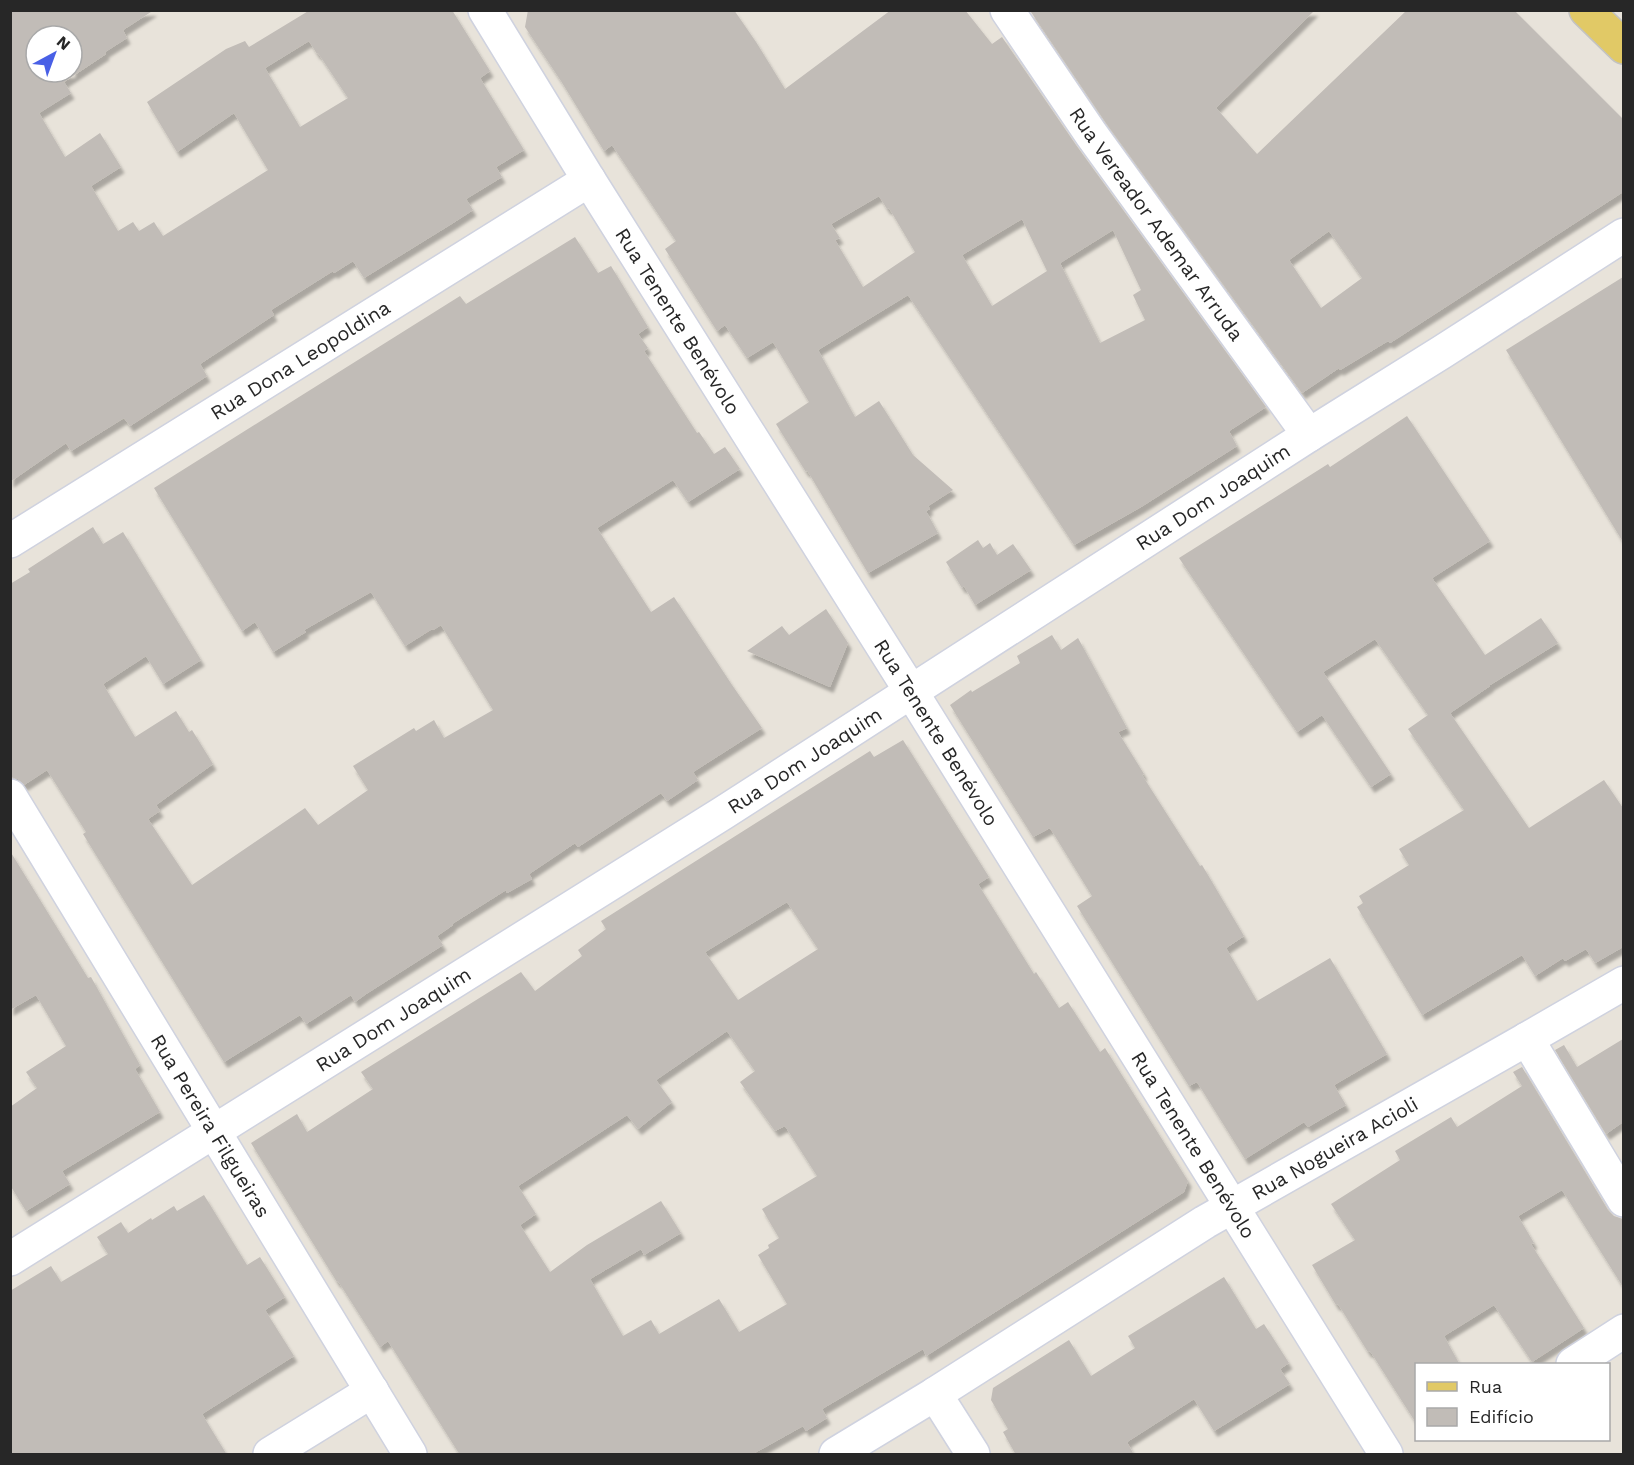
<svg xmlns="http://www.w3.org/2000/svg" width="1634" height="1465" font-family="'Work Sans',sans-serif">
  <style>
    .building { fill: #c1bcb7; fill-rule: evenodd; filter: url(#shadow) }
    .lines { fill: none; stroke-linecap: round; stroke-linejoin: round }
    .minor-casing { stroke: #cfd2df; stroke-width: 36 }
    .major-casing { stroke: #c3c3c3; stroke-width: 36 }
    .minor { stroke: #fff; stroke-width: 33 }
    .major { stroke: #e1c966; stroke-width: 33 }
    .labels { text-anchor: middle; dominant-baseline: central; stroke-width: 6; stroke-linejoin: round; paint-order: stroke }
    .street-label { font-size: 20px; fill: #272727; stroke: #fff }
  </style>
  <defs>
    <filter id="shadow"><feDropShadow dx="3.5" dy="6" stdDeviation="1.5" flood-color="#0004"/></filter>
  </defs>
  <rect width="100%" height="100%" fill="#e8e3da"/>
  <g class="building">
    <path d="M10,10h144l-31,20 4,8 -22,14 1,2 -42,28 7,11 -32,20 26,44 35,-24 21,34 -30,19 27,45 15,-9 6,9 15,-9 9,14 105,-66 -34,-57 -57,39 -30,-50 79,-53 19,-8 4,6 61,-37h142l38,61 -10,7 44,72 -28,17 6,10 -36,22 7,11 -20,13 -89,55 -11,-17 -19,12 -1,-2 -62,39 3,5 -74,49 7,12 -77,50 -6,-8 -53,33 -5,-8 -56,39zM36,36h36v36h-36zM309,41l8,13 1,-1 30,45 -48,29 -35,-59z"/>
    <path d="M528,10h206l22,32 29,47 106,-79h74l27,34 10,-7 74,108 190,262 -37,24 8,15 -96,61 -67,38 -166,-250 -90,55 37,67 24,-16 34,54 40,35 -25,16 2,3 -4,2 12,22 -70,40 -61,-103 -1,2 -30,-48 33,-22 -36,-60 -26,16 -22,-33 -8,6 -52,-82 11,-8 -64,-96 -8,6 -43,-70 -36,-54zM879,196l8,13 2,-1 26,44 -52,35 -28,-47 5,-2 -9,-14zM1022,219l25,52 -55,35 -30,-51zM1113,230l28,60 -8,5 12,25 -45,23 -40,-80z"/>
    <path d="M1033,10h282l-99,98 41,46 150,-144h107l109,109v73l-233,151 -2,-2 -48,29 -1,-2 -37,25 -196,-270 -75,-111zM1329,231l33,47 -41,30 -32,-48z"/>
    <path d="M575,237l23,36 13,-7 37,61 -10,7 10,14 -4,3 53,82 2,-1 15,22 11,-7 15,22 -52,33 -15,-22 -76,48 54,84 23,-15 58,88 30,43 -69,44 5,8 -31,21 -6,-8 -83,54 -3,-4 -46,31 3,5 -25,14 -1,-3 -54,34 1,1 -16,11 6,9 -77,49 -11,8 -4,-7 -45,29 -6,-9 -76,47 -141,-228 3,-2 -39,-62 -23,15 -6,-6 -8,-2v-193l20,-12 -2,-3 65,-42 10,17 20,-12 78,128 -38,24 -17,-28 -43,28 32,53 41,-26 13,21 3,-2 21,34 -57,41 4,6 -12,8 44,66 113,-77 13,17 50,-35 -15,-24 61,-38 2,3 18,-11 10,18 49,-28 -52,-85 -8,5 -1,-1 -27,17 -34,-54 -67,38 2,2 -33,20 -18,-30 -13,9 -88,-143 306,-192 6,8z"/>
    <path d="M1623,277v265l-117,-192z"/>
    <path d="M1407,416l83,125 -58,37 53,77 56,-37 17,25 -68,42v1l-40,27 79,115 75,-48 19,28v139l-28,16 -9,-14 -21,12 -2,-3 -28,18 -13,-21 -100,60 -65,-108 6,-4 -4,-7 50,-31 -10,-16 65,-39 -56,-81 20,-14 -53,-76 -52,33 68,102 -20,13 -49,-72 -25,17 -118,-174 149,-94 2,3z"/>
    <path d="M978,540l5,8 7,-5 7,12 16,-11 18,26 -56,35 -11,-19 -2,2 -16,-26z"/>
    <path d="M826,609l22,34 -18,44 -83,-36 35,-25 7,9z"/>
    <path d="M1052,635l9,15 17,-12 49,90 -9,4 26,42 -2,1 58,91 2,-1 42,71 -18,12 31,53 73,-43 57,96 -53,31 12,20 -38,22 -4,-5 -59,37 -48,-77 -8,4 -112,-180 15,-10 -42,-68 -17,9 -83,-132 21,-15 1,2 48,-29 -3,-7z"/>
    <path d="M903,740l86,137 -11,7 56,90 2,-2 23,36 9,-6 32,50 5,-4 83,133 -4,11 -258,164 -3,-7 -101,60 5,9 -21,13 -3,-5 -52,29h-291l-72,-114 -8,6 -42,-66 -1,1 -86,-139 46,-29 10,18 66,-43 -12,-17 160,-100 14,19 47,-35 -4,-6 28,-21 -5,-8 269,-170 4,6zM787,902l31,47 -80,51 -33,-48zM727,1031l28,40 -15,11 35,49 10,-5 32,50 -55,33 17,29 -11,7 1,3 -11,7 29,49 -48,28 -20,-33 -60,35 -8,-14 -28,16 -33,-57 51,-30 3,6 37,-22 -20,-32 -74,44 -37,27 -30,-47 16,-11 -18,-28 109,-71 11,14 34,-27 -16,-22z"/>
    <path d="M10,851l78,127 3,-1 49,88 -5,4 25,43 -98,59 8,13 -44,27 -16,-26v-78l27,-19 -11,-16 40,-26 -30,-51 -26,15z"/>
    <path d="M1623,1039v83l-17,12 -51,-84 9,-5 13,22z"/>
    <path d="M1522,1067l86,143 6,6 9,3v68l-61,-97 -44,26 16,27 -3,1 53,84 -52,34 -38,-57 -50,31 16,29h-44v58l-46,-72 -2,1 -30,-48 -2,1 -24,-40 43,-25 -24,-36 69,-44 -5,-9 56,-34 6,10 65,-41 -9,-14z"/>
    <path d="M204,1195l43,70 13,-8 25,40 -20,13 29,46 -92,58 25,41h-217v-164l41,-25 10,16 47,-28 -11,-17 24,-15 7,11 23,-15 1,2 22,-14 3,5z"/>
    <path d="M1224,1277l32,52 8,-5 25,39 -9,6 10,15 -76,47 -20,-32 -67,43 7,13h-118l-13,-23 5,-3 -17,-29 2,-12 76,-48 22,36 44,-28 -7,-12z"/>
  </g>
  <g class="lines">
    <g class="minor-casing">
      <g id="minor">
        <path id="s1" d="M485,10l104,170 323,513 474,761"/>
        <path id="s2" d="M1007,10l84,124 218,301"/>
        <path id="s3" d="M10,541l579,-361"/>
        <path id="s4" d="M10,796l400,658"/>
        <path d="M1527,1039l97,161"/>
        <path id="s5" d="M10,1259l713,-446 586,-378 133,-83 182,-117"/>
        <path d="M1573,1364l51,-33"/>
        <path d="M935,1394l38,60"/>
        <path d="M270,1454l102,-63"/>
        <path id="s6" d="M836,1454l99,-60 270,-172 322,-183 97,-56"/>
      </g>
    </g>
    <g class="major-casing">
      <path id="major" d="M1586,10l38,37"/>
    </g>
    <use href="#minor" class="minor"/>
    <use href="#major" class="major"/>
  </g>
  <g class="labels">
    <g class="street-label">
      <text stroke="none"><textPath href="#s2" startOffset="261">Rua Vereador Ademar Arruda</textPath></text>
      <text stroke="none"><textPath href="#s1" startOffset="366">Rua Tenente Benévolo</textPath></text>
      <text stroke="none"><textPath href="#s3" startOffset="342">Rua Dona Leopoldina</textPath></text>
      <text stroke="none"><textPath href="#s5" startOffset="1424">Rua Dom Joaquim</textPath></text>
      <text stroke="none"><textPath href="#s1" startOffset="852">Rua Tenente Benévolo</textPath></text>
      <text stroke="none"><textPath href="#s5" startOffset="938">Rua Dom Joaquim</textPath></text>
      <text stroke="none"><textPath href="#s5" startOffset="452">Rua Dom Joaquim</textPath></text>
      <text stroke="none"><textPath href="#s4" startOffset="386">Rua Pereira Filgueiras</textPath></text>
      <text stroke="none"><textPath href="#s1" startOffset="1338">Rua Tenente Benévolo</textPath></text>
      <text stroke="none"><textPath href="#s6" startOffset="585">Rua Nogueira Acioli</textPath></text>
    </g>
  </g>
  <rect width="1634" height="1465" fill="none" stroke="#272727" stroke-width="24"/>
  <rect x="1415" y="1363" width="195" height="78" fill="#ffffff" stroke="#a9a9a9" stroke-width="1.5"/>
  <rect x="1427" y="1382" width="30" height="9" fill="#e1c966" stroke="#a9a9a9" stroke-width="1.5"/>
  <text x="1469" y="1393" font-size="18" fill="#272727">Rua</text>
  <rect x="1427" y="1408" width="30" height="18" fill="#c1bcb7" stroke="#a9a9a9" stroke-width="1.5"/>
  <text x="1469" y="1423" font-size="18" fill="#272727">Edifício</text>
  <g transform="translate(54 54) rotate(41)"><circle r="28" fill="#ffffff" stroke="#a9a9a9" stroke-width="1.5"/>
  <path d="M0-4.5L10 22L0 15L-10 22Z" fill="#4960e6"/>
  <text y="-9" font-size="16" font-weight="bold" text-anchor="middle" fill="#272727">N</text>
  </g>
</svg>
